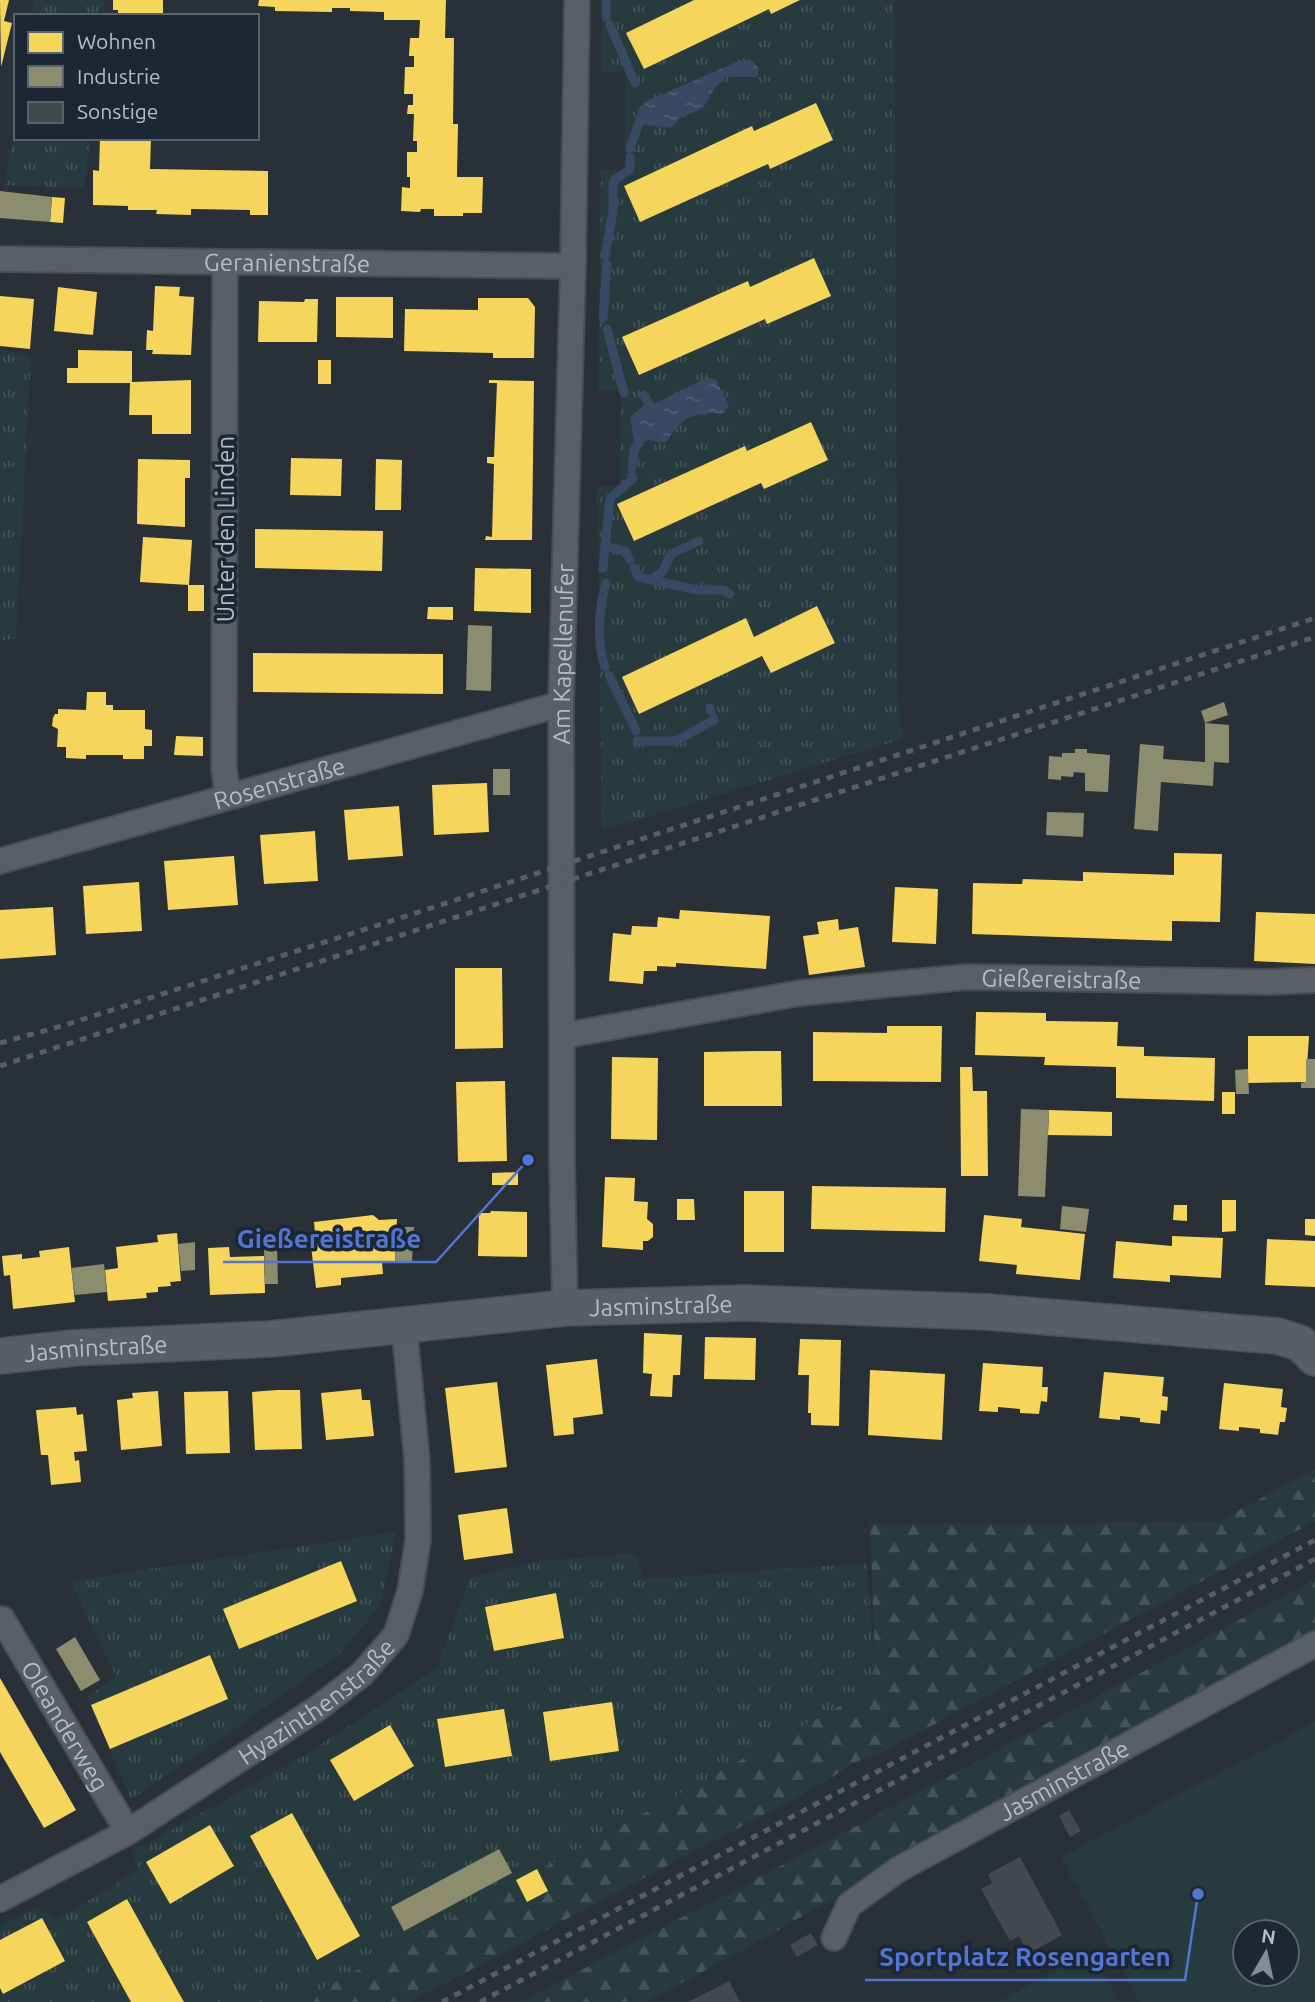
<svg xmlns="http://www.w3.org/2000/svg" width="1315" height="2002" font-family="Ubuntu,sans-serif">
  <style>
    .grass { fill: url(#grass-tufts) }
    .forest { fill: url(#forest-firs) }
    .pitch { fill: #273a3e; fill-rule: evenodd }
    .water { fill: url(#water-ripples) }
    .homes { fill: #f6d55c }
    .industry { fill: #8c8c6e }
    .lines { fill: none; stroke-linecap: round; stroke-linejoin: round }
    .stream { stroke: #384963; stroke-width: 9 }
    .building { fill: #444950 }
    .street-casing { stroke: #484c53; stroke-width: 28 }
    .secondary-casing { stroke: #484c53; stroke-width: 38 }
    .street { stroke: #5a5e66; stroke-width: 24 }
    .secondary { stroke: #595d64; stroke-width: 35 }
    .rail { stroke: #595d64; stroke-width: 5; stroke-dasharray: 7 7; stroke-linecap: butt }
    .labels { text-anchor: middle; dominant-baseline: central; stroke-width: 7; stroke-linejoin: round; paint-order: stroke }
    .street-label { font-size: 24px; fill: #b4bcc9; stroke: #1d2633 }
    .leader { fill: none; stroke: #5274d3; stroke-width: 2.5 }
    .callout-dot { fill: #5274d3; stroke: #1d2633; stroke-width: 2.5 }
    .callout-label { font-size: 26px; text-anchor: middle; font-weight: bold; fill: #5274d3; stroke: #1d2633; stroke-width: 7; stroke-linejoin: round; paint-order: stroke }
  </style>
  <defs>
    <pattern id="grass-tufts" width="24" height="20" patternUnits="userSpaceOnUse" patternTransform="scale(1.75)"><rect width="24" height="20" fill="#273a3e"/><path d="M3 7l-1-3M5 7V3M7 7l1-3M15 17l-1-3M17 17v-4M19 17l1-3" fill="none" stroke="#445559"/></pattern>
    <pattern id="forest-firs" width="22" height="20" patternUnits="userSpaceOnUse" patternTransform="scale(1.75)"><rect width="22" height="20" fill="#273a3e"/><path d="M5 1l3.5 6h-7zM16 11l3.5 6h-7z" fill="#445559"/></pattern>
    <pattern id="water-ripples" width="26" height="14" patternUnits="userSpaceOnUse" patternTransform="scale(1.75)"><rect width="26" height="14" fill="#384963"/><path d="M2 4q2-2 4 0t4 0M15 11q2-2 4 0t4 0" fill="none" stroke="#526178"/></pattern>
  </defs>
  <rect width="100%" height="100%" fill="#2a3038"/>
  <g class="grass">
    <path d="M34,0h71l-1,16h-73z"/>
    <path d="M603,0h291l4,699 4,40 -300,92 -5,-344 23,-1 1,-95 -23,-1 3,-220h24v-97l-23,-1z"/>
    <path d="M16,118v20h74l-6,50 -79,-3z"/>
    <path d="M0,350l31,5 -15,283 -16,3z"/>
    <path d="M396,1532l-16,74 -42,49 -100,72 -107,72 -44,-102 29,-21 -46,-95z"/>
    <path d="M636,1553l7,26 223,-16 11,123 -578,316h-299v-77l36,-18 20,13 83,-50 -7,-18 170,-95 135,-90 33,-89 69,-17z"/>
  </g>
  <g class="forest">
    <path d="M1315,1469v52l-433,231 -31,12 -24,17 -417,221h-111l577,-316 -6,-162 347,-2z"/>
    <path d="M1315,1579v58l-423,228 -163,93 -84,44h-125l331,-173z"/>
  </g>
  <g class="pitch">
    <path d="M1315,1722v280h-176l-78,-145zM1245,1932h42v42h-42z"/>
    <path d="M1092,1951l28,51h-122z"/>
  </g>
  <g class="water">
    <path d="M741,60h10l8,9 -2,8h-31l-12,12 -11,19 -24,11 -8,9 -33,-4v-15l9,-8z"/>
    <path d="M708,377l8,3 13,26 -6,8c-28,-4 -43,5 -57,29l-18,-3 -9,3 -7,-23 18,-14z"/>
  </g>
  <g class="homes">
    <path d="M0,0h9l-5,21 8,2 -11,44z"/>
    <path d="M113,0h50v16h-45v-6h-5z"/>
    <path d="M259,0h187l-1,38h9l-1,86h5l-1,53h26l-1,36h-19v3h-29v-7h-13l-1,3 -19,-1 1,-24 8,1v-11h-3v-25h10v-11h-4l1,-27h-7l1,-9h5v-11h-9l1,-27h9v-11h-5l1,-18h9l1,-18h-36v-8l-34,-1v-3h-18v4l-57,-1v-4l-17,-1z"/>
    <path d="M694,0h106l-29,14 -2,-5 -125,60 -18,-36z"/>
    <path d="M816,103l17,37 -63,29 -2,-5 -128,58 -16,-36 128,-60 2,5z"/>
    <path d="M100,138h51l-1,31 118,2v44h-18v-5l-59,-1v6l-35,-1 1,-4h-29v-4l-35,-1v-35l6,1z"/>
    <path d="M52,197l13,1 -2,25 -13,-1z"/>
    <path d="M814,258l17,38 -64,28 -2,-5 -126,56 -17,-38 126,-56 2,6z"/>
    <path d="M155,286l25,1 -1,9 15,1 -3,58 -39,-1 1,-4h-7l1,-20 6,1z"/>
    <path d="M58,287l39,5 -4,43 -39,-4z"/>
    <path d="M0,296l34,3 -4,50 -30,-3z"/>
    <path d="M336,297h57v41l-57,-1z"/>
    <path d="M478,298h50l7,9 -1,51h-41v-5l-89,-2 1,-42 73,1z"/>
    <path d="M305,299h13l-1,43h-59l1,-41 45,1z"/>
    <path d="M78,350l54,1v31l59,-2v54h-39v-19h-23l1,-32h-63v-15h11z"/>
    <rect x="318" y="360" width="13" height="24"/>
    <path d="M489,380l45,1 -2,159h-47l1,-4 6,1 2,-73 -7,-1v-6h7l3,-74h-8z"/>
    <path d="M811,422l17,38 -64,29 -3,-6 -127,58 -17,-37 128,-58 2,5z"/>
    <path d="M291,458l51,1 -1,37 -51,-1z"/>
    <path d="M138,459l52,1v18h-5v49l-48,-3z"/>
    <path d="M376,459l26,1 -1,50h-26z"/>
    <path d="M255,529l128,2 -1,40 -127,-3z"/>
    <path d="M143,537l49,3 -3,45 -49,-3z"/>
    <path d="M475,568l56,1v44l-57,-2z"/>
    <rect x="188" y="585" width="16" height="26"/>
    <path d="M817,606l18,37 -64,30 -9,-17 -123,58 -17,-37 124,-59 8,19z"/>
    <path d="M428,607h25v13l-26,-1z"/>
    <path d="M253,653l190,1v40l-190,-2z"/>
    <path d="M87,692h19v13h7v5h32v19l7,1v16h-8v13h-21v-4h-37v4l-20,-1v-11h-9l1,-18 -6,-3 1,-8 2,-4h3v-5l28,1z"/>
    <path d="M176,736l27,1v19l-29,-1z"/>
    <path d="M487,783l2,49 -55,3 -2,-50z"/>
    <path d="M399,806l4,50 -55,4 -4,-50z"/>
    <path d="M315,831l3,50 -54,3 -4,-49z"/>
    <path d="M1174,853l48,1 -2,68 -48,-1v20l-200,-7 1,-51 49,1 1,-5 60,2v-9l91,3z"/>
    <path d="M234,856l4,49 -70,5 -4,-49z"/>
    <path d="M139,882l3,49 -56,3 -3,-48z"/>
    <path d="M895,887l43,2 -2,55 -44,-2z"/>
    <path d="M53,907l3,48 -56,4v-49z"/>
    <path d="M680,910l90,6 -4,53 -90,-6v4l-19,-1v5h-13l-1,13 -34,-3 4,-48 18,2 1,-9 25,1 1,-10 21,2z"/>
    <path d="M1256,912l59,2v50l-61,-3z"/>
    <path d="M838,919l1,11 19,-3 7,40 -56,8 -6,-39 16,-2 -2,-12z"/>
    <path d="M455,968h47l1,80 -48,1z"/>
    <path d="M976,1012l70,1v8l72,1 -1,24 27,1v9l71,2 -1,43 -98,-3v-31l-72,-2 1,-8 -70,-2z"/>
    <path d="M887,1026h55l-1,56 -128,-1v-49l74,1z"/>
    <path d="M1248,1036h61l-3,46 -58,1z"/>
    <path d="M755,1051h26l1,55h-78v-54z"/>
    <path d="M612,1057l46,1 -1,82 -46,-1z"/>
    <path d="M960,1067h12l1,24h14l1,85h-27z"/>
    <path d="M505,1081l2,80 -49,1 -2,-80z"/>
    <rect x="1222" y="1092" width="13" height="22"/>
    <path d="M1049,1110l63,2v24l-64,-1z"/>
    <path d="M518,1172v13h-26v-12z"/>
    <path d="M605,1177l30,1 -1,23 14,1 -1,17 6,5v13l-5,4h-5v9l-41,-3z"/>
    <path d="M812,1186l134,2 -1,44 -134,-3z"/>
    <rect x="744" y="1191" width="40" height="61"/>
    <path d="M677,1199h17l1,21h-18z"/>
    <path d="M1222,1200h14v31l-14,1z"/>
    <path d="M1174,1205h13v16l-14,-1z"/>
    <path d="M491,1211l36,1v45l-49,-1 1,-43h11z"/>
    <path d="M373,1215l6,5 18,-1 -2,43h-13l1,12 -42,4v7l-25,3 -5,-42 5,-1 -2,-23z"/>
    <path d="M984,1215l38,4 -1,8 64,7 -5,46 -64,-6 1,-9 -38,-4z"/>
    <path d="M1305,1219h10v17l-10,-1z"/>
    <path d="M177,1233l4,48 -11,1 1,4 -13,1v5l-12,1 1,5 -39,3 -3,-31 13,-2 -2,-21 42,-5 -1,-7z"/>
    <path d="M1172,1236l51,2 -2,40 -51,-3v7l-57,-4 3,-37 56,5z"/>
    <path d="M1267,1239l48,2v46l-50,-2z"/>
    <path d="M69,1247l6,55 -62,7 -3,-34 -6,1 -2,-20 20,-2v5l18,-2 -1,-6z"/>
    <path d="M229,1247l1,10 34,-1 1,37 -55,2 -2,-47z"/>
    <path d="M644,1333l38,2 -2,40h-7l-1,22 -22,-1 2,-22 -9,-1z"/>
    <path d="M705,1337l51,1 -1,42 -51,-1z"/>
    <path d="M800,1339l41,1 -2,86 -28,-1v-12h-3l1,-38h-11z"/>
    <path d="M597,1359l6,55 -30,4 1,16 -20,2 -8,-71z"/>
    <path d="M983,1363l60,4 -1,20h6l-1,15 -6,-1 -2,13 -19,-1v-4l-22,-2v5l-19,-1z"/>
    <path d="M870,1370l75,4 -3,66 -74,-5z"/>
    <path d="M1104,1372l60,5 -2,19 6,1 -1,14 -6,-1 -1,14 -20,-2v-4l-20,-2v4l-21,-2z"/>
    <path d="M497,1382l10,85 -52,6 -10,-85z"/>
    <path d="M1224,1383l59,6 -2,18 6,1 -2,14h-5l-2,13 -18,-2v-4l-21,-2v4l-20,-2z"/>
    <path d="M361,1389l1,11h8l4,36 -48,4 -5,-47z"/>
    <path d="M277,1390h23l2,59 -47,1 -3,-58z"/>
    <path d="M158,1391l4,55 -41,4 -4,-50 16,-2 -1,-5z"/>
    <path d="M228,1391l2,62 -44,1 -2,-62z"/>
    <path d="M76,1407l1,8 6,-1 4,37 -13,1 1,9 4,-1 2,22 -30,3 -3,-30h-7l-5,-45z"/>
    <path d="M507,1508l6,45 -49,7 -6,-45z"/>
    <path d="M341,1561l16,40 -118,48 -16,-40z"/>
    <path d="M556,1593l8,45 -70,13 -9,-44z"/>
    <path d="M210,1655l18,44 -118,50 -19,-44z"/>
    <path d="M0,1678l76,132 -32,18 -44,-76z"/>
    <path d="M612,1702l7,49 -69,10 -7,-49z"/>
    <path d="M504,1709l8,47 -67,11 -8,-48z"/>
    <path d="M390,1725l24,41 -60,35 -24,-41z"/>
    <path d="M292,1813l68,123 -43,24 -67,-124z"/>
    <path d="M210,1825l24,41 -64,38 -24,-42z"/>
    <path d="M537,1869l11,22 -21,11 -11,-22z"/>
    <path d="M127,1899l53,96 4,7h-53l-44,-80z"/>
    <path d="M42,1918l23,43 -62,33 -3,-6v-48z"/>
  </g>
  <g class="industry">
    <path d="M0,191l52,6 -2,25 -50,-4z"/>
    <path d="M468,625l24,1 -1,65 -25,-1z"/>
    <path d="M1224,702l4,13 -23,8 -4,-12z"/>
    <path d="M1205,723l24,2v38l-15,-1 -1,24 -52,-4 -3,49 -24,-2 6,-85 24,2 -1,13 42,3z"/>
    <path d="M1075,749h12v4l23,2 -2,37 -23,-1v-18l-11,-1 -1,5 -12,-1v4l-13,-1 1,-23 13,1v-4h13z"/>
    <rect x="493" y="769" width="17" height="26"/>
    <path d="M1047,812l37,1 -1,24 -37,-2z"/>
    <path d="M1306,1059h9v29h-14v-5l5,-1z"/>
    <path d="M1248,1069l1,25h-13l-1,-24z"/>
    <path d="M1021,1109l28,1 -4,87 -27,-1z"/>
    <path d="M1062,1206l27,3 -3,23 -26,-3z"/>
    <path d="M397,1227h17l-2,36 -17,-1z"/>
    <path d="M195,1242v28l-14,1 -3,-27z"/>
    <path d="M277,1246l1,38h-13l-1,-37z"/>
    <path d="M104,1264l3,28 -32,3 -4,-27z"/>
    <path d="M75,1637l25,43 -19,11 -25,-42z"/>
    <path d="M499,1849l13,24 -108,58 -13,-24z"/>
  </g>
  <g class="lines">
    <g class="stream">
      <path d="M606,0v17"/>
      <path d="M610,25l25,58"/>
      <path d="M630,148l12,-33"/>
      <path d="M605,256l8,-44v-27l2,-6 15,-9v-13"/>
      <path d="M603,318l4,-54"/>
      <path d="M607,329l17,64"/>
      <path d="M635,419l15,-13 -6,-11"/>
      <path d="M632,468l2,-18 5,-7 -4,-24"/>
      <path d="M605,546l20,5 5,9"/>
      <path d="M603,568l7,-70 23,-19 -1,-3"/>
      <path d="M634,568l5,9 58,13h26l7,4"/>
      <path d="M652,580l11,-9 8,-17 28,-13"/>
      <path d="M605,667c-9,-25 -6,-59 1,-84"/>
      <path d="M609,675l27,56"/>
      <path d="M710,708l1,3"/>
      <path d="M637,741h39l38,-21v-2"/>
    </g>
  </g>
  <g class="building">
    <path d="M1069,1810l12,21 -11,6 -11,-21z"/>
    <path d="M1020,1857l42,78 -34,19 -9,-18 -9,5 -29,-52 11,-6 -4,-9z"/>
    <path d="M811,1933l7,12 -21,12 -7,-12z"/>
    <path d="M729,1981l11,21h-52z"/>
  </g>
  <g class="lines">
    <g class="street-casing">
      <g id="street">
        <path id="s1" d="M0,259l573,7"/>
        <path d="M225,262l-1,507 4,27"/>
        <path id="s2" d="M0,861l561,-157"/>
        <path id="s3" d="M562,1036l238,-43 166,-16 303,5 46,-2"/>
        <path id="s4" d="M565,1308l-3,-146 -1,-458 12,-438 4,-266"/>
        <path id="s5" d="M2,1619l126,213"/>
        <path id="s6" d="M0,1899l128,-67 190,-124 44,-34 34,-39 14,-44 8,-51 -1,-80 -13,-135"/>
        <path id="s7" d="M834,1938l15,-33 50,-36 416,-225"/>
      </g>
    </g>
    <g class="secondary-casing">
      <g id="secondary">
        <path id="s8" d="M0,1356l73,-8 197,-9 295,-31 179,-5 244,9 289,24 23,7 15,15"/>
      </g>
    </g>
    <use href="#street" class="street"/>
    <use href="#secondary" class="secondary"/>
    <g class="rail">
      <path d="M0,1043l65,-18 357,-114 893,-293"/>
      <path d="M0,1066l1315,-429"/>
      <path d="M442,2002l873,-462"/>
      <path d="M480,2002l835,-443"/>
    </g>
  </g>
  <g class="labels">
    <g class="street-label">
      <text stroke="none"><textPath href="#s1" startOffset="287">Geranienstraße</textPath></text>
      <text transform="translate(225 529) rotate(-90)">Unter den Linden</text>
      <text stroke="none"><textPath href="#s4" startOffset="654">Am Kapellenufer</textPath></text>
      <text stroke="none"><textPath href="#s2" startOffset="290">Rosenstraße</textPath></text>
      <text stroke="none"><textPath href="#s3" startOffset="504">Gießereistraße</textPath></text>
      <text stroke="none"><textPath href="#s8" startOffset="663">Jasminstraße</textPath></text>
      <text stroke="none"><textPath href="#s8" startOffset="96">Jasminstraße</textPath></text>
      <text stroke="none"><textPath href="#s6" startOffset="374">Hyazinthenstraße</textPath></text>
      <text stroke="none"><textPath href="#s5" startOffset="124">Oleanderweg</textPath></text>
      <text stroke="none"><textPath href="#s7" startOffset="285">Jasminstraße</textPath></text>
    </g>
  </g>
  <path class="leader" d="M528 1160L436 1262H223M1198 1894L1185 1980H865"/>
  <g class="callout-dot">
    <circle cx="528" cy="1160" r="7"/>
    <circle cx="1198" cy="1894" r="7"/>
  </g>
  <g class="callout-label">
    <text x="329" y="1248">Gießereistraße</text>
    <text x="1025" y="1966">Sportplatz Rosengarten</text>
  </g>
  <rect x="14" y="14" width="245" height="126" fill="#1d2633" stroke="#59626f" stroke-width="2"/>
  <rect x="28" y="32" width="35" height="21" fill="#f6d55c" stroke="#59626f" stroke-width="2"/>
  <text x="77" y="49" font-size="21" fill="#b4bcc9">Wohnen</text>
  <rect x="28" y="66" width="35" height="21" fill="#8c8c6e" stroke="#59626f" stroke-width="2"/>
  <text x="77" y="84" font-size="21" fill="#b4bcc9">Industrie</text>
  <rect x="28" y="102" width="35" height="21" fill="#444950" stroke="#59626f" stroke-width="2"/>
  <text x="77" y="119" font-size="21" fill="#b4bcc9">Sonstige</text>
  <g transform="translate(1266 1953) rotate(9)"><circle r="33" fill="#1d2633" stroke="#59626f" stroke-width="2"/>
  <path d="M0-5L12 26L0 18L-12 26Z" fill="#848b96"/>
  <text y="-10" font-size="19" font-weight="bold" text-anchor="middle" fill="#b4bcc9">N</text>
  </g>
</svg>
